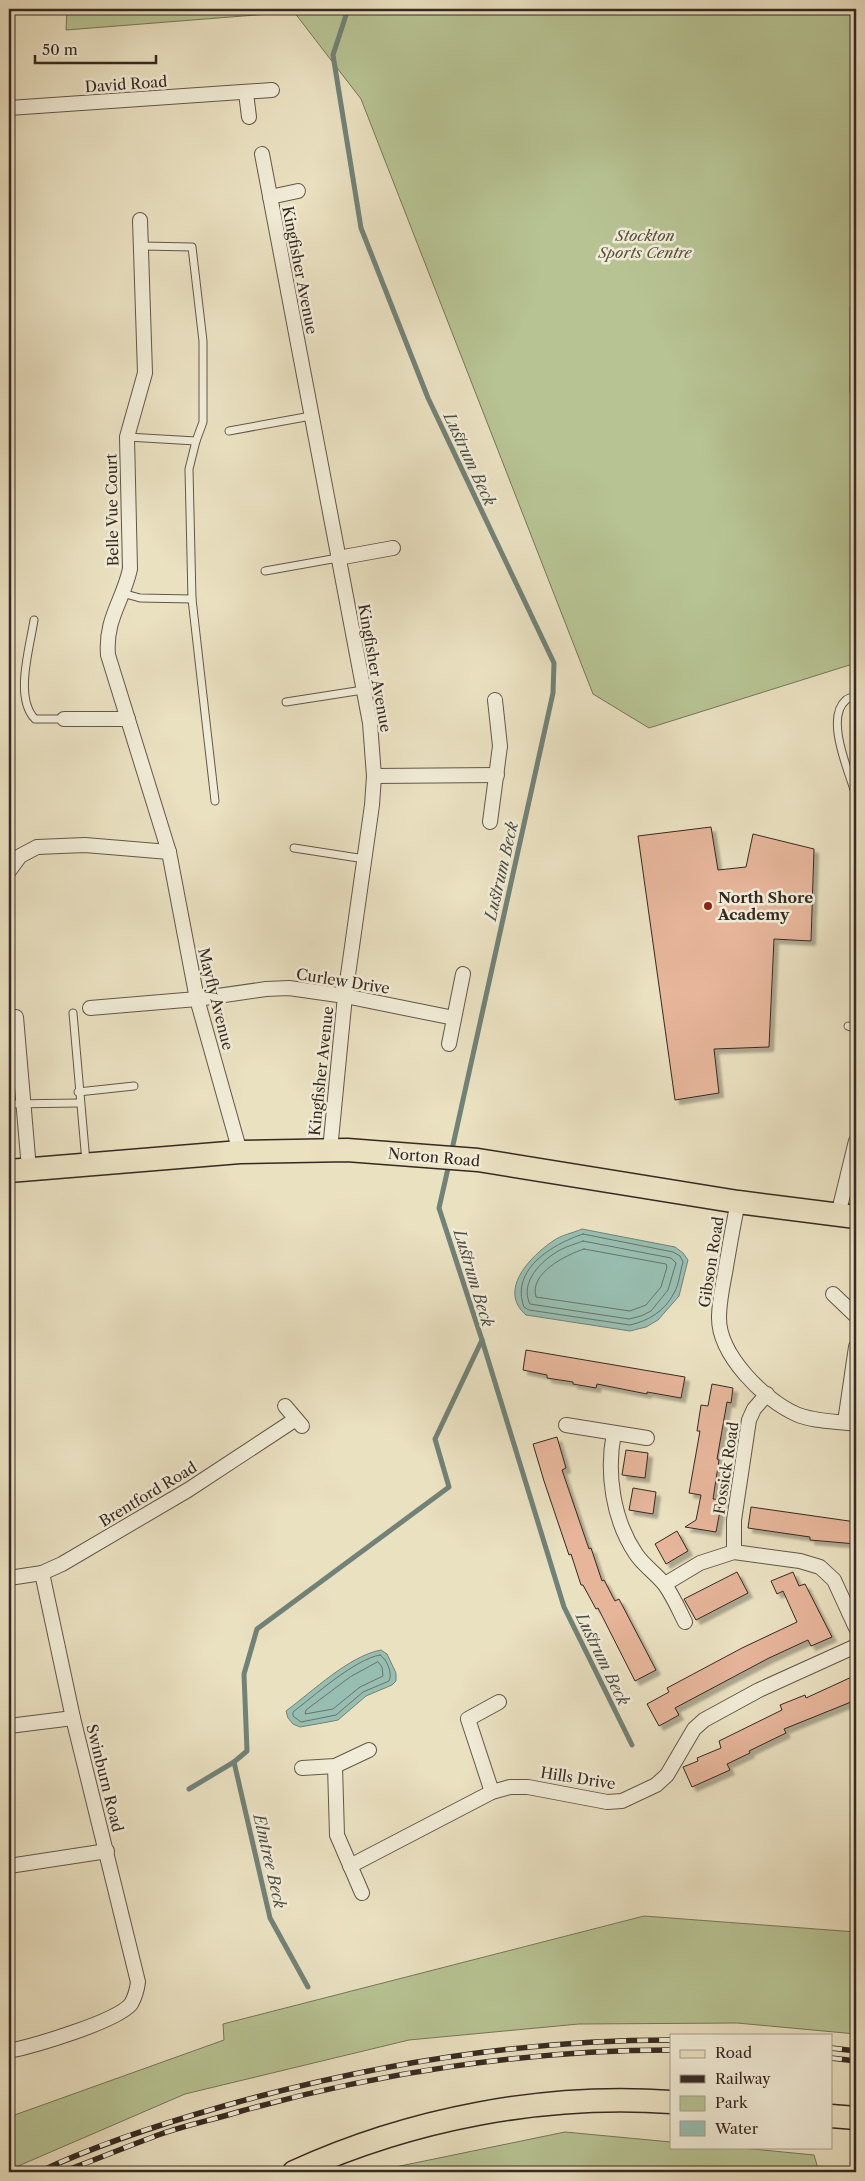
<svg xmlns="http://www.w3.org/2000/svg" width="865" height="2181" font-family="'Libre Caslon Text',serif">
  <style>
    .green { fill: #b7c393; stroke: #76765a }
    .water { fill: #98beb1; stroke: #718278 }
    .lines { fill: none; stroke-linecap: round; stroke-linejoin: round }
    .shore { stroke: #67746a; stroke-width: 1 }
    .stream { stroke: #718278; stroke-width: 5 }
    .building { fill: #e6b59a; stroke: #362922; filter: url(#shadow) }
    .service-casing { stroke: #63574a; stroke-width: 9 }
    .minor-casing { stroke: #63574a; stroke-width: 16 }
    .primary-casing { stroke: #362922; stroke-width: 25 }
    .service { stroke: #f1ecd7; stroke-width: 7 }
    .minor { stroke: #f1ecd7; stroke-width: 14 }
    .primary { stroke: #eae1c1; stroke-width: 22 }
    .rail-casing { stroke: #362922; stroke-width: 5.5 }
    .rail { stroke: #f1ecd7; stroke-width: 4; stroke-dasharray: 11; stroke-linecap: butt }
    .poi-dot { fill: #8f2418; stroke: #f1ecd7; stroke-width: 2 }
    .labels { text-anchor: middle; dominant-baseline: central; stroke-width: 5; stroke-linejoin: round; paint-order: stroke }
    .street-label { font-size: 15px; fill: #362922; stroke: #f1ecd7 }
    .park-label { font-size: 15px; font-style: italic; fill: #56503e; stroke: #f1ecd7 }
    .poi-label { font-size: 15px; font-weight: bold; fill: #362922; stroke: #f1ecd7; text-anchor: start }
    .water-label { font-size: 16px; font-style: italic; fill: #4e4e46; stroke: #f1ecd7 }
  </style>
  <defs>
    <filter id="shadow"><feDropShadow dx="4.5" dy="4.5" stdDeviation="1" flood-color="#0004"/></filter>
  </defs>
  <rect width="100%" height="100%" fill="#eae1c1"/>
  <filter id="stains"><feTurbulence type="fractalNoise" baseFrequency=".004" numOctaves="4"/><feColorMatrix values="0 0 0 0 .2 0 0 0 0 .09 0 0 0 0 .02 0 0 0 .5 -.17"/></filter>
  <radialGradient id="worn" r=".72"><stop offset=".6" stop-color="#630" stop-opacity="0"/><stop offset="1" stop-color="#630" stop-opacity=".3"/></radialGradient>
  <g class="green">
    <path d="M67,9h789v274l-6,25v84l6,19v252l-207,65 -56,-34 -232,-595 -67,-87 -228,18z"/>
    <path d="M644,1916l212,16v102l-119,-11 -158,1 -170,16 -224,54 -176,76v-53l215,-77 -1,-16z"/>
    <path d="M565,2132l106,10v5h61l82,8 5,17h-448z"/>
  </g>
  <g class="water">
    <path d="M582,1229l93,18 8,6 5,7 -9,36 -21,24 -12,7 -16,4 -104,-16c-29,-25 5,-59 27,-74 8,-6 20,-8 29,-12z"/>
    <path d="M381,1650l6,4 9,19v8l-4,4 -26,11 -28,24 -10,2 -28,5 -7,-3 -5,-6 -2,-7c27,-20 63,-55 95,-61z"/>
  </g>
  <g class="lines">
    <g class="shore">
      <path d="M583,1234l90,18 7,4 3,6c-3,10 -4,23 -9,31 -9,18 -26,28 -44,32l-101,-15 -5,-3c-14,-38 29,-63 59,-73z"/>
      <path d="M583,1241l88,17 5,5 -8,27 -17,21 -10,5 -12,3 -99,-15c-11,-22 12,-44 30,-54 7,-4 16,-6 23,-9z"/>
      <path d="M584,1249l82,15 1,3 -6,20 -15,18 -16,6 -94,-14c-7,-24 30,-42 48,-48z"/>
      <path d="M380,1655c7,4 13,19 9,26l-26,11 -27,23 -35,7 -8,-6v-4c21,-16 62,-53 87,-57z"/>
      <path d="M378,1662l4,5 1,9 -23,11 -27,22 -28,5 1,-4 44,-33z"/>
    </g>
    <g class="stream">
      <path d="M348,9l-15,46 28,173 67,170 126,265 -1,30 -102,461"/>
      <path d="M449,1164l-10,44 43,132 82,267 68,138"/>
      <path d="M234,1762l36,156 38,69"/>
      <path d="M189,1789l45,-27 13,-11 -3,-77 13,-45 192,-142 -14,-48 47,-99"/>
    </g>
  </g>
  <g class="building">
    <path d="M711,827l7,43 28,-3 7,-33 61,15 -3,92 -37,-2 -5,108 -55,2 5,44 -44,7 -37,-264z"/>
    <path d="M526,1350l159,27 -4,21 -34,-6v2l-50,-10 -1,4 -23,-4v-2l-26,-4v-3l-24,-5z"/>
    <path d="M712,1384l21,4 -2,15 -4,-1 -10,57 2,1 -6,39 9,1 -6,32 -31,-5 11,-7 5,-25 -12,-2 11,-62h-3l4,-26 7,1z"/>
    <path d="M557,1437l9,31 -4,2 27,79 2,-1 11,33 2,-1 11,21 4,-2 37,71 -21,11 -37,-73 -2,1 -13,-24h-2l-10,-31 -2,1 -25,-74 -11,-37z"/>
    <path d="M626,1450l22,3 -3,25 -23,-3z"/>
    <path d="M633,1488l23,4 -3,22 -24,-4z"/>
    <path d="M751,1507l105,15v22l-46,-4v-3l-62,-9z"/>
    <path d="M677,1531l11,20 -22,13 -11,-20z"/>
    <path d="M737,1572l11,21 -52,27 -12,-21z"/>
    <path d="M793,1572l6,14 6,-2 27,53 -21,9 -3,-6 -39,18 -94,50 4,7 -20,11 -12,-22 22,-12 -2,-4 75,-40 55,-26 -14,-31 -6,3 -6,-13z"/>
    <path d="M856,1675v25l-72,29 2,4 -37,18 1,2 -23,11 3,6 -38,17 -9,-20 15,-6 -1,-3 24,-10 -2,-7 63,-31 -2,-5 25,-10 1,3z"/>
  </g>
  <g class="lines">
    <g class="service-casing">
      <g id="service">
        <path d="M229,431l82,-15"/>
        <path d="M127,437l69,4 7,-19v-81l-11,-94 -50,-1"/>
        <path d="M265,571l73,-13"/>
        <path d="M122,593l18,5 52,1 -3,-130 7,-28"/>
        <path d="M192,599l23,202"/>
        <path d="M34,620c-4,27 -20,78 1,99h29"/>
        <path d="M856,696c-3,1 -8,2 -10,4 -22,18 4,74 10,96"/>
        <path d="M286,702l77,-12"/>
        <path d="M294,848l71,11"/>
        <path d="M73,1013l13,149"/>
        <path d="M848,1026l8,3"/>
        <path d="M78,1092l56,-6"/>
        <path d="M9,1104l70,-1"/>
      </g>
    </g>
    <g class="minor-casing">
      <g id="minor">
        <path d="M246,93l3,24"/>
        <path d="M9,108l263,-18"/>
        <path d="M262,154l108,569 4,53 -2,29 -27,191 -15,154"/>
        <path d="M270,197l28,-6"/>
        <path d="M140,220l5,153 -18,64 3,132c-7,32 -25,50 -22,86l61,197 28,147 43,153"/>
        <path d="M338,558l55,-10"/>
        <path d="M64,719h64"/>
        <path d="M374,776l123,-1"/>
        <path d="M490,822l10,-76 -5,-46"/>
        <path d="M9,871l11,-15 17,-9 48,-2 84,7"/>
        <path d="M90,1008l107,-9 69,-10 23,-1 56,8 109,22"/>
        <path d="M16,1017l13,152"/>
        <path d="M449,1044l14,-70"/>
        <path d="M738,1202c-5,23 -9,47 -13,71 -3,15 -6,30 -6,45 0,37 45,82 77,96 18,8 41,7 60,10"/>
        <path d="M838,1215l18,-74"/>
        <path d="M833,1294l23,22"/>
        <path d="M285,1406l17,20"/>
        <path d="M845,1422l11,-75"/>
        <path d="M566,1425l81,13"/>
        <path d="M614,1433c-8,40 -1,87 22,121 8,12 21,20 29,31 8,11 14,25 20,37"/>
        <path d="M734,1552v-32l15,-100 5,-11 13,-15"/>
        <path d="M9,1578l33,-5 20,-9 126,-74 108,-71"/>
        <path d="M665,1584l35,-21 34,-11 66,9 20,6 14,13 22,48"/>
        <path d="M9,1726l64,-8"/>
        <path d="M335,1766l2,69 25,58"/>
        <path d="M302,1768l33,-2 34,-16"/>
        <path d="M492,1792l-24,-73 31,-17"/>
        <path d="M9,1866l98,-15"/>
        <path d="M350,1866l142,-74 18,-5h18l79,15 15,-1 34,-16 11,-10 27,-46 10,-9 55,-30 97,-44"/>
        <path d="M9,2051c24,-5 107,-29 122,-47 4,-7 6,-14 7,-22l-65,-264 -31,-145"/>
      </g>
    </g>
    <g class="primary-casing">
      <g id="primary">
        <path d="M9,1171l231,-19 107,-2 131,10 260,42 118,15"/>
        <path d="M831,2116l25,2"/>
        <path d="M294,2172c116,-53 250,-79 377,-70"/>
      </g>
    </g>
    <use href="#service" class="service"/>
    <use href="#minor" class="minor"/>
    <use href="#primary" class="primary"/>
    <g class="rail-casing">
      <g id="rail">
        <path d="M831,2048l25,3"/>
        <path d="M831,2058l25,3"/>
        <path d="M39,2172c59,-28 122,-48 185,-66 144,-41 297,-66 447,-66"/>
        <path d="M62,2172c33,-12 66,-26 99,-38 25,-9 51,-14 77,-22 138,-39 289,-62 433,-62"/>
      </g>
    </g>
    <use href="#rail" class="rail"/>
  </g>
  <circle class="poi-dot" cx="708" cy="906" r="5"/>
  <g class="labels">
    <g class="street-label">
      <text transform="translate(126 84) rotate(-4)">David Road</text>
      <text transform="translate(300 270) rotate(79)">Kingfisher Avenue</text>
      <text transform="translate(112 510) rotate(-91)">Belle Vue Court</text>
      <text transform="translate(375 668) rotate(80)">Kingfisher Avenue</text>
      <text transform="translate(343 981) rotate(9)">Curlew Drive</text>
      <text transform="translate(216 999) rotate(76)">Mayfly Avenue</text>
      <text transform="translate(321 1071) rotate(-84)">Kingfisher Avenue</text>
      <text transform="translate(434 1157) rotate(5)">Norton Road</text>
      <text transform="translate(711 1262) rotate(-81)">Gibson Road</text>
      <text transform="translate(726 1468) rotate(-81)">Fossick Road</text>
      <text transform="translate(148 1494) rotate(-31)">Brentford Road</text>
      <text transform="translate(105 1778) rotate(76)">Swinburn Road</text>
      <text transform="translate(578 1778) rotate(9)">Hills Drive</text>
    </g>
    <g class="park-label">
      <text x="645" y="235">Stockton<tspan x="645" dy="17">Sports Centre</tspan></text>
    </g>
    <g class="poi-label">
      <text x="718" y="897">North Shore<tspan x="718" dy="17">Academy</tspan></text>
    </g>
    <g class="water-label">
      <text transform="translate(470 459) rotate(65)">Lustrum Beck</text>
      <text transform="translate(501 871) rotate(-77)">Lustrum Beck</text>
      <text transform="translate(474 1278) rotate(73)">Lustrum Beck</text>
      <text transform="translate(603 1659) rotate(64)">Lustrum Beck</text>
      <text transform="translate(270 1861) rotate(77)">Elmtree Beck</text>
    </g>
  </g>
  <rect width="865" height="2181" fill="none" stroke="#eae1c1" stroke-width="30"/>
  <rect x="10" y="10" width="845" height="2161" fill="none" stroke="#362922" stroke-width="2.5"/>
  <rect x="15" y="15" width="835" height="2151" fill="none" stroke="#362922"/>
  <rect x="670" y="2034" width="162" height="115" fill="#f1ecd7" stroke="#a69e8f"/>
  <rect x="680" y="2050" width="25" height="8" fill="#eae1c1" stroke="#a69e8f"/>
  <text x="715" y="2058" font-size="15" fill="#362922">Road</text>
  <rect x="680" y="2075" width="25" height="8" fill="#362922" stroke="#a69e8f"/>
  <text x="715" y="2084" font-size="15" fill="#362922">Railway</text>
  <rect x="680" y="2096" width="25" height="15" fill="#b7c393" stroke="#a69e8f"/>
  <text x="715" y="2108" font-size="15" fill="#362922">Park</text>
  <rect x="680" y="2121" width="25" height="15" fill="#98beb1" stroke="#a69e8f"/>
  <text x="715" y="2134" font-size="15" fill="#362922">Water</text>
  <path d="M35 55v8h121v-8" fill="none" stroke="#362922" stroke-width="2.5"/>
  <text x="42" y="55" font-size="15" fill="#362922" stroke="#f1ecd7" stroke-width="4" paint-order="stroke">50 m</text>
  <rect width="100%" height="100%" filter="url(#stains)"/>
  <rect width="100%" height="100%" fill="url(#worn)"/>
</svg>
